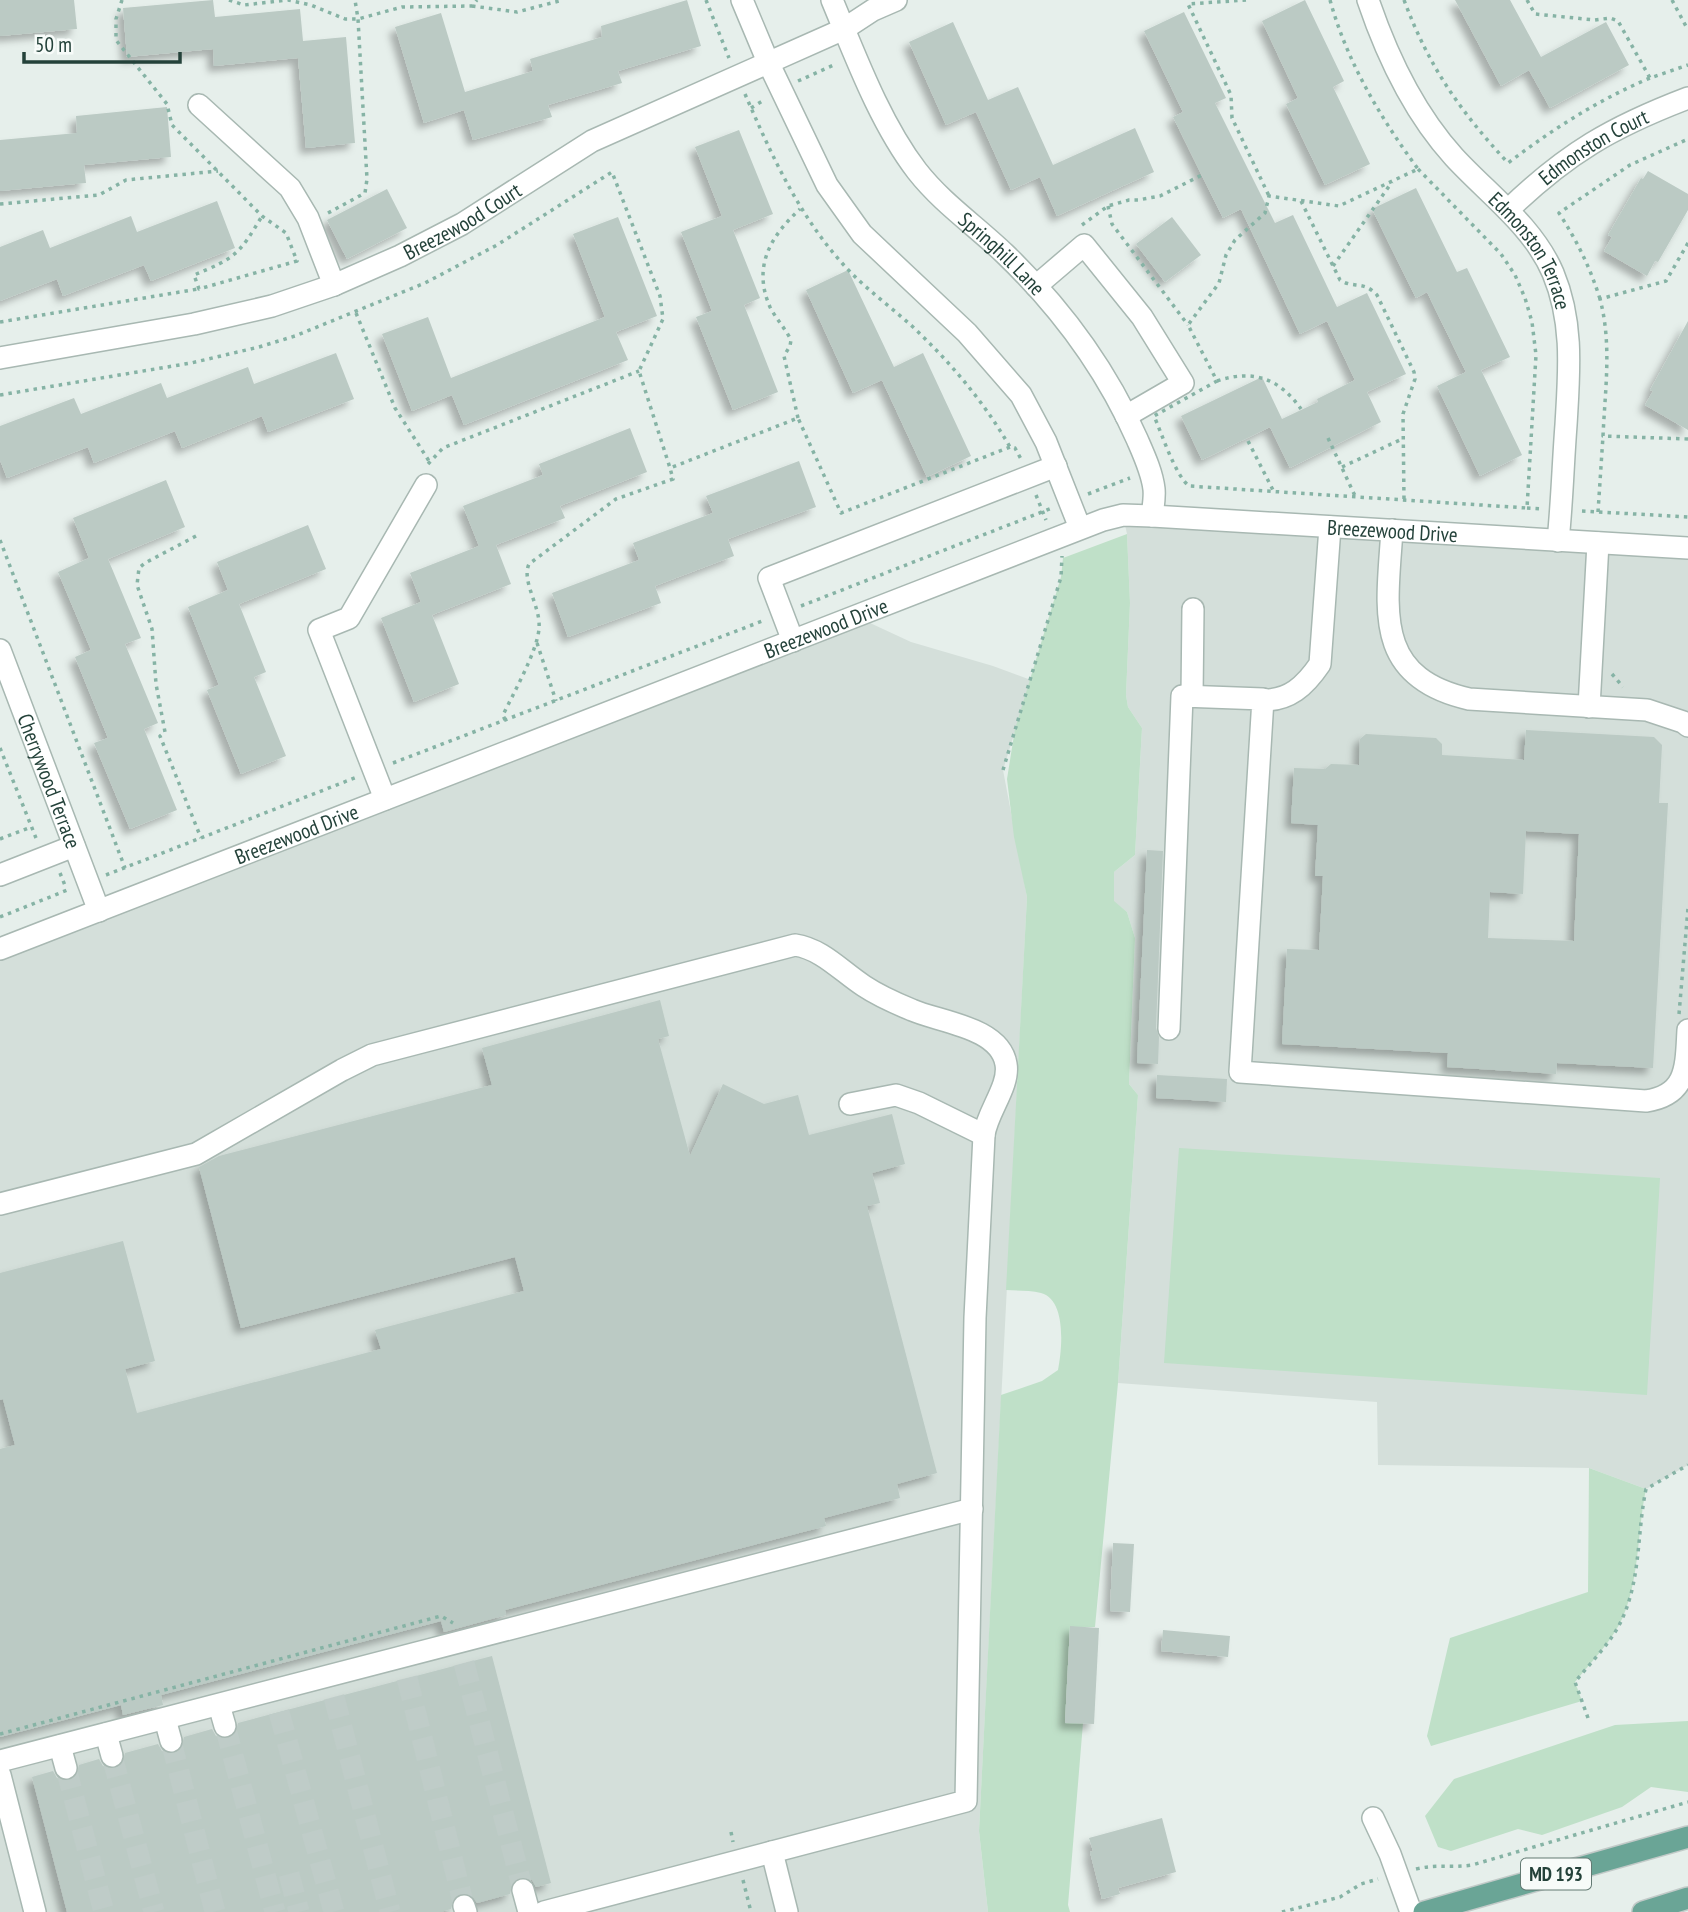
<svg xmlns="http://www.w3.org/2000/svg" width="1688" height="1912" font-family="'PT Sans Narrow',sans-serif">
  <style>
    .built { fill: #d4dfda }
    .green { fill: #bfe0c8 }
    .building { fill: #bbcac4; fill-rule: evenodd; filter: url(#shadow) }
    .lines { fill: none; stroke-linecap: round; stroke-linejoin: round }
    .minor-tunnel { stroke: #bfccc8; stroke-width: 21; stroke-dasharray: 21 10; stroke-linecap: butt }
    .minor-casing { stroke: #a8b8b2; stroke-width: 24 }
    .major-casing { stroke: #c2cac8; stroke-width: 24 }
    .path { stroke: #86b3a5; stroke-width: 3.5; stroke-dasharray: 3.5 5; stroke-linecap: butt }
    .minor { stroke: #fff; stroke-width: 21 }
    .major { stroke: #6aa596; stroke-width: 21 }
    .labels { text-anchor: middle; dominant-baseline: central; stroke-width: 7; stroke-linejoin: round; paint-order: stroke }
    .shield { fill: #f7fbf9; stroke: #637a73; stroke-width: 2 }
    .shield-label { font-size: 19px; font-weight: bold; fill: #24423a }
    .street-label { font-size: 21px; fill: #24423a; stroke: #f7fbf9 }
  </style>
  <defs>
    <filter id="shadow"><feDropShadow dx="-6" dy="6" stdDeviation="3.5" flood-color="#0004"/></filter>
  </defs>
  <rect width="100%" height="100%" fill="#e6efeb"/>
  <g class="built">
    <path d="M1123,515l565,33v917l-42,24 -57,-21 -211,-3 -1,-63 -259,-19 20,-288 -9,-11 6,-146 -8,-26 -13,-10v-30l21,-17 7,-127 -14,-21 -2,-12 4,-92 -3,-69z"/>
    <path d="M855,616l56,26 82,24 38,14 -28,90 24,127 -48,934 9,81h-988v-963z"/>
  </g>
  <g class="green">
    <path d="M1127,534l3,69 -4,92 2,12 14,21 -7,127 -21,17v29l13,11 8,26 -6,146 9,11 -20,288 -23,244h-25l-5,95 18,1 -15,182 2,7h-82l-9,-81 22,-436 41,-14 16,-11c4,-20 9,-70 -17,-77 -11,-3 -24,-2 -35,-3l21,-393 -13,-60 -7,-58 8,-50 46,-152 2,-19z"/>
    <path d="M1179,1148l481,30 -13,217 -483,-32z"/>
    <path d="M1589,1468l57,21c-9,43 -6,87 -23,128 -10,23 -32,45 -48,65l7,19 -151,45 -4,-10 23,-98 138,-46z"/>
    <path d="M1688,1721v71l-37,-5 -29,20 -80,28 -24,-6 -67,22 -13,-4 -13,-31 29,-37 161,-54z"/>
  </g>
  <g class="building">
    <path d="M0,0h74l3,29 -77,7z"/>
    <path d="M213,0l2,17 85,-8 3,32 43,-4 9,106 -49,5 -8,-90 -84,8 -1,-17 -86,8 -4,-49z"/>
    <path d="M687,0l14,46 -83,25 4,12 -74,22 4,12 -79,23 -9,-30 -40,13 -29,-96 46,-14 24,79 68,-21 -3,-12 72,-22 -1,-11z"/>
    <path d="M1305,0l39,81 -11,6 37,77 -45,21 -39,-81 12,-6 -36,-77z"/>
    <path d="M1455,0h55l31,57 65,-35 23,43 -79,43 -21,-38 -28,16z"/>
    <path d="M1184,12l42,86 -11,5 60,120 18,-8 44,92 30,-14 39,81 -39,18 14,30 -91,46 -20,-41 -68,33 -21,-44 81,-39 20,42 36,-17 -1,-3 38,-19 -28,-59 -27,13 -59,-125 -18,9 -50,-101 10,-5 -39,-81z"/>
    <path d="M953,22l35,78 30,-13 35,78 82,-37 19,44 -97,44 -17,-39 -29,13 -35,-78 -30,13 -37,-83z"/>
    <path d="M167,107l4,50 -87,8 2,18 -86,8v-51l77,-7 -1,-17z"/>
    <path d="M739,130l34,84 -40,16 27,68 -16,7 34,87 -45,18 -37,-93 16,-6 -31,-79 41,-16 -27,-69z"/>
    <path d="M1648,171l40,23v16l-30,52 -3,-1 -8,15 -43,-25 8,-14 -4,-2 33,-57 2,1z"/>
    <path d="M1416,188l41,84 10,-4 43,89 -29,13 41,85 -42,21 -43,-90 29,-14 -39,-80 -11,6 -44,-89z"/>
    <path d="M387,189l20,39 -60,31 -20,-39z"/>
    <path d="M217,201l18,47 -84,33 -7,-16 -81,31 -6,-17 -57,22v-54l43,-17 7,18 81,-32 6,16z"/>
    <path d="M618,217l39,99 -41,16 12,28 -164,65 -12,-30 -40,16 -30,-77 46,-17 23,61 154,-61 -32,-83z"/>
    <path d="M1172,217l29,38 -36,27 -29,-38z"/>
    <path d="M848,270l46,97 29,-14 48,103 -44,21 -45,-97 -29,13 -47,-103z"/>
    <path d="M1688,321v109l-43,-25 8,-14 -3,-1z"/>
    <path d="M336,353l18,46 -86,33 -6,-16 -80,32 -7,-17 -81,32 -6,-16 -81,31 -7,-18v-34l74,-28 7,16 80,-31 6,15 81,-31 6,17z"/>
    <path d="M630,428l17,44 -87,34 5,12 -69,27 15,39 -79,31 27,69 -45,18 -33,-84 40,-16 -11,-29 69,-27 -16,-40 80,-31 -4,-11z"/>
    <path d="M799,461l17,46 -88,32 6,17 -79,30 6,17 -93,34 -16,-44 87,-33 -6,-17 80,-30 -7,-17z"/>
    <path d="M166,480l19,47 -77,32 33,79 -16,6 33,79 -14,6 33,81 -47,19 -36,-86 14,-5 -33,-81 16,-7 -33,-78 31,-14 -16,-40z"/>
    <path d="M308,525l18,44 -87,35 27,68 -12,5 32,79 -45,18 -34,-84 12,-5 -31,-78 40,-17 -11,-28z"/>
    <path d="M1526,730l128,7 8,8 -3,58h9l-15,265 -96,-5 -1,11 -29,-2 -80,-5 1,-14 -166,-9 5,-95 32,1 4,-74h-8l3,-51 -27,-2 3,-55 31,1 6,-5 28,1 1,-26 6,-5 70,4 6,6v11l82,5zM1526,831l53,3 -5,107 -86,-3 2,-46 33,2z"/>
    <path d="M1147,850l16,1 -7,177 3,9 -1,27 -21,-1z"/>
    <path d="M660,1000l9,36 -11,3 32,117 33,-72 41,20 34,-9 11,40 83,-21 13,50 -33,9 8,30 -13,3 70,267 -40,11 3,14 -76,20 2,8 -321,84 1,5 -62,17 -3,-11 -280,74 2,10 -40,10 -2,-10 -121,32v-288l15,-4 -12,-46 -3,1v-127l123,-32 32,120 -30,8 12,44 244,-64 -6,-19 149,-39 -9,-34 -274,71 -42,-161 20,-11 273,-71 -10,-37z"/>
    <path d="M1157,1075l70,4 -1,23 -70,-4z"/>
    <path d="M1113,1543l21,1 -4,68 -20,-1z"/>
    <path d="M1070,1626l29,2 -5,96 -29,-1z"/>
    <path d="M1163,1630l67,6 -2,21 -67,-6z"/>
    <path d="M492,1656l59,227 -15,4 -4,-7 -12,-3 -7,4 -3,13 -33,9 -5,-7 -11,-3 -7,5 -3,11 -11,3h-373l-35,-135 21,-6 4,7 12,3 7,-4 3,-12 20,-6 4,7 12,3 7,-4 3,-12 33,-9 4,7 12,3 7,-4 3,-13 28,-8 4,7 12,3 7,-4 3,-12z"/>
    <path d="M1162,1818l14,54 -58,16 2,6 -18,5 -12,-47 3,-1 -4,-13z"/>
  </g>
  <g class="lines">
    <g class="minor-tunnel">
      <path d="M464,1663l59,227"/>
      <path d="M407,1678l57,228"/>
      <path d="M334,1697l56,215"/>
      <path d="M279,1712l55,200"/>
      <path d="M225,1726l50,186"/>
      <path d="M171,1741l44,171"/>
      <path d="M112,1756l42,156"/>
      <path d="M66,1768l38,144"/>
      <path d="M289,1874l10,38"/>
    </g>
    <g class="minor-casing">
      <g id="minor">
        <path d="M742,0l26,62 59,123 35,49 105,99 54,62 25,47 34,86"/>
        <path id="s1" d="M832,0c23,55 48,123 85,171 25,32 59,55 88,83 55,53 101,115 132,185 7,16 15,33 17,50 1,9 -1,18 -2,27"/>
        <path id="s2" d="M1368,0c19,56 46,113 86,157 34,37 79,69 99,116 21,50 16,100 13,152 -3,39 -4,78 -8,116"/>
        <path d="M199,105l91,83 18,30 26,67"/>
        <path id="s3" d="M1508,210c59,-57 104,-83 180,-112"/>
        <path d="M1036,286l48,-41 58,72 41,66 -57,33"/>
        <path id="s4" d="M0,358l194,-34 78,-18 62,-21 66,-29 62,-32 130,-83 252,-112 29,-19 23,-10"/>
        <path d="M1392,530c-5,79 -20,147 77,169l178,11 36,12 5,4"/>
        <path d="M793,641l-24,-63 287,-112"/>
        <path id="s5" d="M0,650l99,261"/>
        <path d="M1192,696l1,-87"/>
        <path d="M1262,700c27,1 43,-14 58,-36l10,-137"/>
        <path d="M1589,707l9,-164"/>
        <path d="M385,799l-66,-169 30,-12 77,-133"/>
        <path d="M0,875l74,-29"/>
        <path id="s6" d="M0,949l1103,-429 20,-5 29,1 536,32"/>
        <path d="M1169,1029l13,-333 81,3 -23,373 406,29c42,-6 40,-36 42,-71"/>
        <path d="M850,1104l46,-9 23,8 65,32"/>
        <path d="M0,1204l196,-50 146,-84 30,-15 423,-110c27,4 46,26 69,41 15,10 31,17 48,24 27,12 88,17 94,54 4,22 -19,48 -22,71l-9,183 -9,483 -422,111"/>
        <path d="M219,1705l6,21"/>
        <path d="M165,1719l6,22"/>
        <path d="M106,1734l6,22"/>
        <path d="M60,1746l6,22"/>
        <path d="M0,1761l972,-252"/>
        <path d="M0,1775l35,137"/>
        <path d="M1373,1818l17,36 21,58"/>
        <path d="M772,1852l15,60"/>
        <path d="M523,1890l6,22"/>
        <path d="M464,1906l2,6"/>
      </g>
    </g>
    <g class="major-casing">
      <g id="major">
        <path d="M1424,1912l264,-75"/>
        <path d="M1643,1912l45,-14"/>
      </g>
    </g>
    <g class="path">
      <path d="M122,0l-6,19v21l51,64 5,21 90,91 24,17 11,28 -98,28 -5,-14c41,-17 45,-20 68,-59"/>
      <path d="M229,0l15,5 44,-5 23,5 34,14h13l44,-12 70,-1 5,-6"/>
      <path d="M706,0l23,58"/>
      <path d="M1246,0l-58,4 43,91 1,23 37,78"/>
      <path d="M1330,0c17,62 50,117 88,169"/>
      <path d="M1404,0c25,67 56,111 104,163 45,-34 90,-63 142,-85"/>
      <path d="M1527,0l8,14 60,6 15,-2 8,3 32,57 38,-13"/>
      <path d="M1672,0l16,30"/>
      <path d="M472,6l45,6 46,-12"/>
      <path d="M798,81l38,-17"/>
      <path d="M745,94c26,60 53,120 97,169 22,25 48,43 71,64 38,36 71,75 97,120l5,1 6,11"/>
      <path d="M751,108l13,-8"/>
      <path d="M1418,169l83,85 14,21 10,23 7,24 4,33 -9,153 -338,-22c-14,-11 -27,-52 -35,-70l63,-35 -29,-56 31,-42 7,-28 9,-15 30,-27 4,-17 70,10z"/>
      <path d="M1301,201l39,79c14,9 23,0 37,15l37,77 1,7 -12,35 1,86"/>
      <path d="M0,204l99,-9 27,-15 92,-9"/>
      <path d="M1108,206l4,18 76,101"/>
      <path d="M328,213l37,-20 2,-14 -9,-160 -3,-19"/>
      <path d="M1082,225l26,-19 21,-6h9l22,-4 42,-21"/>
      <path d="M1688,243l-22,38 -66,18c12,45 5,91 3,137l85,3"/>
      <path d="M1333,266l59,-84"/>
      <path d="M1600,299c-10,-32 -23,-58 -41,-86l71,-48 58,-26"/>
      <path d="M356,313l39,95 34,53"/>
      <path d="M0,322l198,-33"/>
      <path d="M1217,381c36,-12 62,-3 84,28"/>
      <path d="M0,395l191,-32 68,-16 36,-11 130,-53 72,-38 115,-73 48,124 3,23 -24,52 31,97 128,-50 43,95 169,-66"/>
      <path d="M798,418l-14,-62 6,-10 1,-6c-6,-12 -15,-21 -21,-33 -18,-41 1,-71 30,-98"/>
      <path d="M1328,438l28,60"/>
      <path d="M1248,441l26,51"/>
      <path d="M428,464l15,-16 196,-77"/>
      <path d="M1342,467l60,-28"/>
      <path d="M1088,494l42,-16"/>
      <path d="M1036,495l10,25"/>
      <path d="M1527,508l16,1"/>
      <path d="M1582,511l106,6"/>
      <path d="M1598,512l5,-76"/>
      <path d="M196,536l-51,27 -6,5 -2,17 15,44 4,55 9,48 -5,4 41,102"/>
      <path d="M0,540l125,328"/>
      <path d="M801,606l251,-98"/>
      <path d="M537,643l19,58"/>
      <path d="M1612,674l11,13"/>
      <path d="M505,720l-2,-5c10,-21 35,-65 36,-87 2,-21 -18,-47 -10,-64l87,-65 57,-20 -3,-11"/>
      <path d="M0,748l36,90"/>
      <path d="M393,763l372,-143"/>
      <path d="M1003,770l58,-193 1,-21"/>
      <path d="M0,839l31,-12"/>
      <path d="M60,873l6,15"/>
      <path d="M106,875l251,-98"/>
      <path d="M0,917l70,-28"/>
      <path d="M1679,1014l9,-106"/>
      <path d="M1588,1718l-13,-36c16,-20 38,-41 48,-65 18,-41 14,-85 23,-128l42,-24"/>
      <path d="M0,1734l441,-118 12,7"/>
      <path d="M731,1832l2,10"/>
      <path d="M1416,1869c21,-5 35,-1 56,-4l216,-63"/>
      <path d="M743,1880l8,32"/>
      <path d="M1282,1912l58,-15 21,-13 17,-5"/>
    </g>
    <use href="#minor" class="minor"/>
    <use href="#major" class="major"/>
  </g>
  <g class="labels">
    <rect class="shield" x="1521" y="1858.5" width="70" height="31" rx="5"/>
    <g class="shield-label">
      <text x="1556" y="1874">MD 193</text>
    </g>
    <g class="street-label">
      <text stroke="none"><textPath href="#s3" startOffset="107">Edmonston Court</textPath></text>
      <text stroke="none"><textPath href="#s4" startOffset="486">Breezewood Court</textPath></text>
      <text stroke="none"><textPath href="#s2" startOffset="303">Edmonston Terrace</textPath></text>
      <text stroke="none"><textPath href="#s1" startOffset="310">Springhill Lane</textPath></text>
      <text stroke="none"><textPath href="#s6" startOffset="1474">Breezewood Drive</textPath></text>
      <text stroke="none"><textPath href="#s6" startOffset="886">Breezewood Drive</textPath></text>
      <text stroke="none"><textPath href="#s5" startOffset="140">Cherrywood Terrace</textPath></text>
      <text stroke="none"><textPath href="#s6" startOffset="318">Breezewood Drive</textPath></text>
    </g>
  </g>
  <path d="M24 52v10h156v-10" fill="none" stroke="#24423a" stroke-width="3.5"/>
  <text x="35" y="52" font-size="21" fill="#24423a" stroke="#f7fbf9" stroke-width="5" paint-order="stroke">50 m</text>
</svg>
